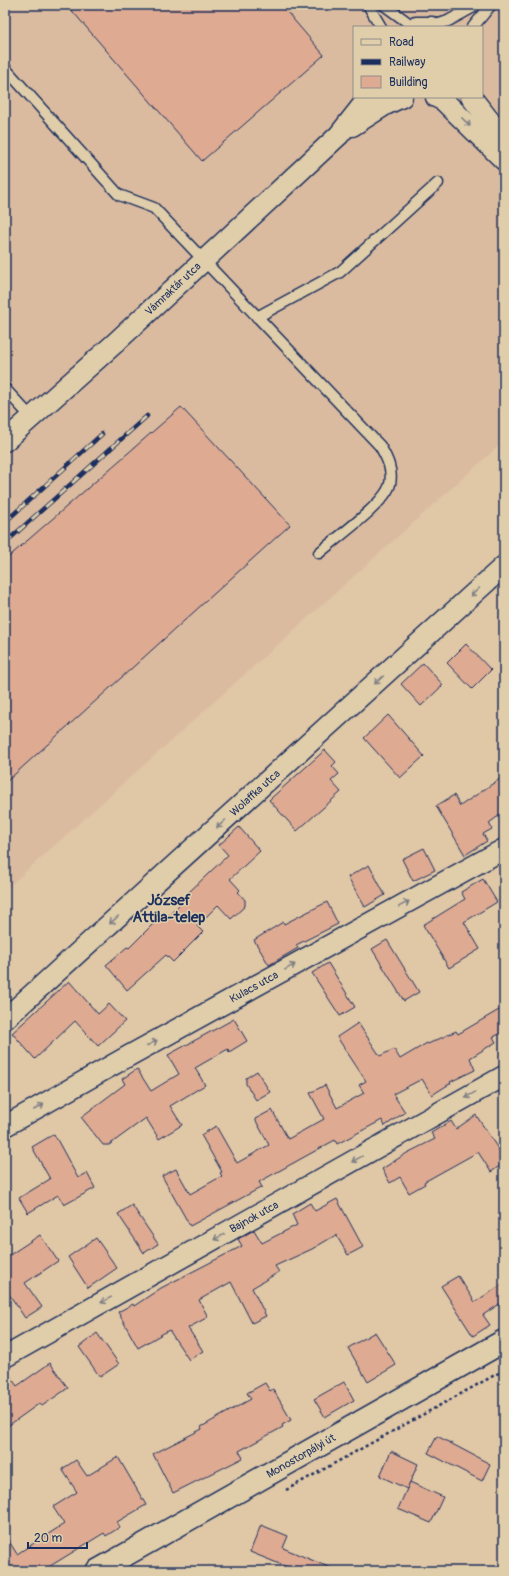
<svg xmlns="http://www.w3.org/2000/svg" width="509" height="1576" font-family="Pangolin,sans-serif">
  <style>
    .built { fill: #dbbb9f; fill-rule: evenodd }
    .building { fill: #deaa92; stroke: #1b2f5e }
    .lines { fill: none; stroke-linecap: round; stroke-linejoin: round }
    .lane-casing { stroke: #1b2f5e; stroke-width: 13 }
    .street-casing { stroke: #1b2f5e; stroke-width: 23 }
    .secondary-casing { stroke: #1b2f5e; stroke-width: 25 }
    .path { stroke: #1b2f5e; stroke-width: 2.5; stroke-dasharray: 3 3; stroke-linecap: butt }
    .lane { stroke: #e0ceab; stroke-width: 10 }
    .street { stroke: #e0ceab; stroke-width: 20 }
    .secondary { stroke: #e0ceab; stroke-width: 22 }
    .rail-casing { stroke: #1b2f5e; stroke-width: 4.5 }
    .rail { stroke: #e0ceab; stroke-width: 3; stroke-dasharray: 9; stroke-linecap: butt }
    .oneway { stroke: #7e7e84 }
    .labels { text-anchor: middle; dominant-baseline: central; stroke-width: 3; stroke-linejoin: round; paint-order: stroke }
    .street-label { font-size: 11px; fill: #1b2f5e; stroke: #e0ceab }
    .district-label { font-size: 15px; font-weight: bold; fill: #1b2f5e; stroke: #e0ceab }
  </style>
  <rect width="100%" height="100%" fill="#e0c7a6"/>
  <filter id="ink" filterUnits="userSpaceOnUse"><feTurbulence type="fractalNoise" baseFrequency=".025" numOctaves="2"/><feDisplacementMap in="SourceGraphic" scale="8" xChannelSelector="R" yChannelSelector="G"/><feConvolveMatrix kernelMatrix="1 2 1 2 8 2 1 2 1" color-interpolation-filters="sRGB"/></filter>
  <g filter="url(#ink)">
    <path class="built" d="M5,5h499v436l-499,449zM354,27h128v70h-128z"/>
    <g class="building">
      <path d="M67,5h214l43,50 -122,106z"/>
      <path d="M181,407l109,118 -285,258v-223z"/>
      <path d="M466,644l25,26 -19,19 -25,-26z"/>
      <path d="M423,663l20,22 -22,21 -20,-22z"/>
      <path d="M388,715l36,41 -24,22 -36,-40z"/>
      <path d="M325,750l11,12 -4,4 7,8 -8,7 10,11 -44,39 -28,-31z"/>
      <path d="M504,776v36l-15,11 3,6 -9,5 4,7 -22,14 -29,-49 18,-11 6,11z"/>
      <path d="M239,827l21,24 -30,28 10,11 -2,2 7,8v6l-14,13 -13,-14 -21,21 6,6 -30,30 -7,-7 -39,35 -21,-25 21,-18 2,1 32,-32 3,4 25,-25 -1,-2 40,-38 -9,-10z"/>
      <path d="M424,848l11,22 -22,11 -11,-22z"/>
      <path d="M369,865l16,30 -20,12 -17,-30z"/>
      <path d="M483,879l14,23 -33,20 16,27 -31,19 -26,-43 42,-26 -4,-7z"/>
      <path d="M327,902l11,22 -42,21 2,3 -29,17 -15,-25 29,-18 1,2z"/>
      <path d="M387,940l32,52 -15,9 -32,-52z"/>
      <path d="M328,963l27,44 -15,9 -28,-43z"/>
      <path d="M69,981l29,33 11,-10 16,17 -27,25 -23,-25 -40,38 -23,-26z"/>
      <path d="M504,1007v25l-11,5 3,5 -26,16 5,12 -25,12 1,1 -19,12 -10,-16 -29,15 12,18 -20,14 -3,-6 -45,24 -2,-4 -76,42 3,5 -72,39 -28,-50 14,-7 14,25 32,-18 -2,-3 2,-1 -21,-37 15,-9 21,37 32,-18 -14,-26 17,-9 16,29 36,-20 -14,-26 15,-8 12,23 27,-15 -5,-8 7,-4 -29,-44 21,-14 22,33 14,-7 6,10 27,-16 1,1 28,-13 2,3z"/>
      <path d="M234,1019l13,22 -18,11 -1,-3 -33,19 10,17 -35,21 12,19 -23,14 -13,-21 -37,27h-6l-22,-28 44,-33 -3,-5 15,-10 14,22 28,-17 -11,-19z"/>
      <path d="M257,1071l13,21 -14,8 -10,-16v-6z"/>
      <path d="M476,1115l28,43v5l-13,9 -13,-20 -54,30 1,2 -16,9 -9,-16 -10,6 -8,-14 25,-16 28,-14 -4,-6 20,-12 5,8z"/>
      <path d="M54,1134l24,44 9,-5 8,15 -31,17 -6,-10 -30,18 -9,-15 31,-19 -18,-32z"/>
      <path d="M337,1199l26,48 -15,8 -12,-20 -24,14 -37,17 4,6 -27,16 14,28 -14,7 -21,-41 -32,18 9,17 -20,11 15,23 -14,9 -20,-30 -31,18 -20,-36 15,-8 1,2 27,-18 81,-42 -4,-7 16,-9 8,13 35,-18 -5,-11 18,-11 5,8z"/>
      <path d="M132,1205l26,39 -14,9 -26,-39z"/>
      <path d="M40,1235l18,26 -33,22 17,24 -17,11 -20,-30v-30z"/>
      <path d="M96,1238l21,30 -29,20 -20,-31z"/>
      <path d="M458,1276l17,26 29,-19v18l-21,14 7,10 -17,11 -32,-50z"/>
      <path d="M375,1332l21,33 -28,17 -20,-34z"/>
      <path d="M97,1333l22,31 -19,13 -21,-30z"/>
      <path d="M50,1363l18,25 -26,18 -2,-3 -35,25v-59l12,17z"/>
      <path d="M344,1382l10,18 -29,17 -11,-18z"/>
      <path d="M265,1383l5,8 3,-2 18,31 -9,5 1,2 -44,24 4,7 -70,35 -20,-39 49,-25 -1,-2 50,-28 -4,-6z"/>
      <path d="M437,1436l53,28 -8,17 -54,-28z"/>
      <path d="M391,1451l27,13 -11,25 -27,-13z"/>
      <path d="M118,1457l28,48 -29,17 3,5 -14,9 -2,-3 -62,38h-37v-36l12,19 47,-30 -11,-17 24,-15 -15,-23 14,-9 11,16z"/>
      <path d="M410,1482l33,15 -12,26 -33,-14z"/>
      <path d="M261,1525l27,11 -5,12 55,23h-41l-47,-19z"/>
    </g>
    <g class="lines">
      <g class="lane-casing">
        <g id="lane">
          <path d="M368,5l13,22"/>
          <path d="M384,5l30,22"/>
          <path d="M431,27l17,-6 29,-16"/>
          <path d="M473,27l18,-22"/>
          <path d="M5,68l114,127 35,13 226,238c7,12 13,24 10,38 -4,19 -55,55 -71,69"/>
          <path d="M257,317l83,-45 98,-89"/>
          <path d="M5,389l26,28"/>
        </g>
      </g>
      <g class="street-casing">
        <g id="street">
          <path d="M416,27h16"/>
          <path d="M436,97l8,4 60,59"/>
          <path d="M471,97l33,42"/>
          <path d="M352,126l33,-21 17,-8"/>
          <path d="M5,441l109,-97 225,-209 30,-38"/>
          <path d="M5,1019l499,-453"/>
          <path d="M5,1126l120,-68 379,-209"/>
          <path d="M5,1357l499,-281"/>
        </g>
      </g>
      <g class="secondary-casing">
        <path id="secondary" d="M97,1571l407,-230"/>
      </g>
      <path class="path" d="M286,1490l218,-120"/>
      <use href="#lane" class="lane"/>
      <use href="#street" class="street"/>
      <use href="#secondary" class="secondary"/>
      <g class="rail-casing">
        <g id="rail">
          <path d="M5,522l97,-88"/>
          <path d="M5,543l142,-127"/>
        </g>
      </g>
      <use href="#rail" class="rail"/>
    </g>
    <defs><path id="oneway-shaft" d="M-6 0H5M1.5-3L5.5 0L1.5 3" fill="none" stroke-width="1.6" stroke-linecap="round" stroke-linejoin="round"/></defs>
    <g class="oneway">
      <use href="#oneway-shaft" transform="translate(466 122) rotate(45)"/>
      <use href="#oneway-shaft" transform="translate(475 592) rotate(138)"/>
      <use href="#oneway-shaft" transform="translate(379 680) rotate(138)"/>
      <use href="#oneway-shaft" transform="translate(221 824) rotate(138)"/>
      <use href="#oneway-shaft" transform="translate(404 904) rotate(-29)"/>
      <use href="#oneway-shaft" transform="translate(114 920) rotate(138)"/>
      <use href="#oneway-shaft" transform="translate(290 967) rotate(-29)"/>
      <use href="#oneway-shaft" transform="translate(152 1043) rotate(-29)"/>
      <use href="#oneway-shaft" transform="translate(470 1095) rotate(151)"/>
      <use href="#oneway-shaft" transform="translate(39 1107) rotate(-30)"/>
      <use href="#oneway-shaft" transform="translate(357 1159) rotate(151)"/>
      <use href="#oneway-shaft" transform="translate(219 1237) rotate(151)"/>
      <use href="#oneway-shaft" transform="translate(106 1300) rotate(151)"/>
    </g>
  </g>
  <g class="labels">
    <g class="street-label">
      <text transform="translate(173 289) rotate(-43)">Vámraktár utca</text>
      <text transform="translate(255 793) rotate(-42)">Wolaffka utca</text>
      <text transform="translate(254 987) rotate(-29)">Kulacs utca</text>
      <text transform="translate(254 1217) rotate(-29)">Bajnok utca</text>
      <text transform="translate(301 1456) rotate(-30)">Monostorpályi út</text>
    </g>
    <g class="district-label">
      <text x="169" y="900">József<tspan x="169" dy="17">Attila-telep</tspan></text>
    </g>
  </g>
  <rect width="509" height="1576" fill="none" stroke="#e0ceab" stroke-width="20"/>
  <rect x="10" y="10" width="489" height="1556" fill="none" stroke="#1b2f5e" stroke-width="1.5" filter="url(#ink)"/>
  <rect x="353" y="26" width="130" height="72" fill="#e0ceab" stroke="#918e8c"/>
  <rect x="361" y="39" width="20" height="6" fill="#e0ceab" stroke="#918e8c"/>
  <text x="389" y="46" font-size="12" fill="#1b2f5e">Road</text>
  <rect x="361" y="59" width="20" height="6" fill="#1b2f5e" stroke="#918e8c"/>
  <text x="389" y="66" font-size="12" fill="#1b2f5e">Railway</text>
  <rect x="361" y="76" width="20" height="12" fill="#deaa92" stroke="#918e8c"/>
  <text x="389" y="86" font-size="12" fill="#1b2f5e">Building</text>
  <path d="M28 1542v6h59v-6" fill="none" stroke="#1b2f5e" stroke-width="2"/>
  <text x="34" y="1542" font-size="12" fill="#1b2f5e" stroke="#e0ceab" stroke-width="3" paint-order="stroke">20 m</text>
</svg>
